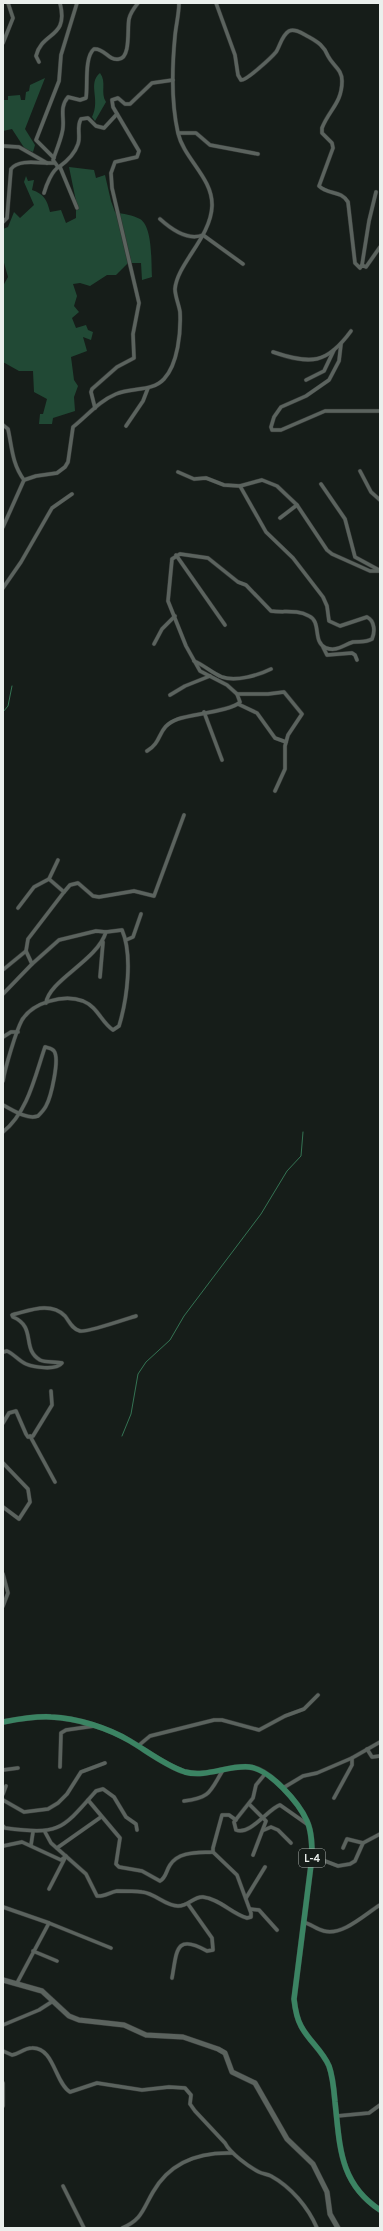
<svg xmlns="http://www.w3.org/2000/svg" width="383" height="2231" font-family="Karla,sans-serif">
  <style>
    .green { fill: #214935 }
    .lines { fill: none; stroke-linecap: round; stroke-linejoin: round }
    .stream { stroke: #347353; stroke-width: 1 }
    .street-casing { stroke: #313533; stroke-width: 4.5 }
    .secondary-casing { stroke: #313533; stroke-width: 6 }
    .primary-casing { stroke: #313533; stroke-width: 6 }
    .street { stroke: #5b635e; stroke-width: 3.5 }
    .secondary { stroke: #5b635e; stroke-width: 5 }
    .primary { stroke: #3b8463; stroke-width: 5.5 }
    .labels { text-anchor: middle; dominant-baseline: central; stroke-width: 3.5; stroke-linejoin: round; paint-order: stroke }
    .shield { fill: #161d19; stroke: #aab0ad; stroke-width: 1 }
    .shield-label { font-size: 11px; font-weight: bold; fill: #eaefec }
  </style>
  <rect width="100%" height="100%" fill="#161d19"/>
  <g class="green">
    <path d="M100,73c7,9 0,20 6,29l-11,19 -3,-4c9,-18 -5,-33 8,-44z"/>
    <path d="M45,78l-20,51 10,16 -2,7 -8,-3 -13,-20 -9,2v-31h5v-4l12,-1 1,5h4l1,-8 3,-1 1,-6z"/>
    <path d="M69,167l25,3 2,8 9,-3 6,26 4,11c8,2 18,3 25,7 13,8 11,44 12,58l-10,3 -1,-17h-13l-12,12h-9l-17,11 -10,-3 -7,1 4,12 -3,10 5,6 -7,6 4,10 10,-3 2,5 5,2 -2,8 -8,-3 4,14 -16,6 3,23 4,6 -4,11 1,14 -22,7 -1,6h-13l1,-10h3l4,-15 -13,-7 -1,-21h-14l-16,-9v-76l5,-9 -5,-18v-30l5,-2 6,-15 6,6 14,-13 -10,-23 2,-6 2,5 6,-1 -2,10c12,4 15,10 18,22l11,-2 5,13 10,-5v-17z"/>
  </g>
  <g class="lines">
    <g class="stream">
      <path d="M3,712l5,-6 4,-20"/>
      <path d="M122,1436l9,-22 7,-40 8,-12 24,-22 14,-24 77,-102 26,-43 14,-15 2,-24"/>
    </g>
    <g class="street-casing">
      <g id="street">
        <path d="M216,3l19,52 3,20 3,5c5,1 31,-23 35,-28 4,-6 6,-17 13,-21 6,-3 14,3 20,6 9,5 15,9 19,19 5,10 14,13 14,25 0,22 -13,29 -20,47v5l10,10 1,5 -14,38c9,9 22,4 29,16l7,61 5,5 2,-3 4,2 14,-20"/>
        <path d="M3,43l10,-25 -5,-15"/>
        <path d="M39,62l-3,-6c6,-25 33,-17 24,-53"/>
        <path d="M179,133h17l14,12 48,9"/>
        <path d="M3,146l16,1 28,16"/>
        <path d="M54,158l-18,-18 23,-59 2,-26 16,-52"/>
        <path d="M58,167l-5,-7c3,-9 7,-18 9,-27 4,-13 -4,-24 6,-36l12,3 6,-2c2,-12 -2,-41 8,-49 11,-1 14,12 25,10 12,-1 8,-31 10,-40 1,-5 5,-11 9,-16"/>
        <path d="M60,167l17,41"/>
        <path d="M44,193c2,-7 8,-23 15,-26 7,-5 16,-14 19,-23 3,-8 -2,-17 3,-25l7,-1 8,8 8,2 13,-14"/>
        <path d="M160,219c11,10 28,22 43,16l40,29"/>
        <path d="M3,222l4,-4 4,-49c8,-11 31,-5 43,-6"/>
        <path d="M362,265l7,-44 7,-29"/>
        <path d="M341,344l-2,17 -10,19 -23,16 -25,11 -7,10 -3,10 1,3h9l44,-19h55"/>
        <path d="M273,352c38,13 54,12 78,-21"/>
        <path d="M306,380l18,-9 10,-21"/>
        <path d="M95,408l-4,-16 1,-3 25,-22 17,-9 -1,-24 6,-31 -27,-115 -1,-15 4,-11 22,-5 2,-6 -26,-44 -1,-7 6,-2 7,6h5l22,-21 21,-3"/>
        <path d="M3,425l5,4c4,18 4,35 16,51l-21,47"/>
        <path d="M126,426l17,-25 5,-13"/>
        <path d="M360,471l11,21 9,8"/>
        <path d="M178,472l16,7 12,-1 18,7 16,1 22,-6 15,6 20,19 30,45 5,4 38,17h10"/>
        <path d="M24,480l12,-4 21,-3 8,-6 3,-5 5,-35c15,-12 26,-26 43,-33 16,-7 36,-2 48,-15 14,-15 17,-47 16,-67 -1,-7 -5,-16 -5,-23 2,-25 36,-52 37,-83 1,-28 -28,-47 -34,-73 -7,-31 -6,-66 -3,-97 1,-11 4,-22 4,-33"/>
        <path d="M321,484l24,35 10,38 24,13"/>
        <path d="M280,518l17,-13"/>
        <path d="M176,555l49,70"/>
        <path d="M3,588l18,-26 31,-54 20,-14"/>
        <path d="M154,644l8,-15 13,-13"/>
        <path d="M323,647l4,8 25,-2 3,2 2,5"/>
        <path d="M194,661c10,4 18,12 28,16 14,5 37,-2 49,-8"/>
        <path d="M237,694h31l16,-2 18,22 -14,21 -3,11v23l-10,22"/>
        <path d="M170,695l15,-9 25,-10"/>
        <path d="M238,704l19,9 18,25 11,4"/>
        <path d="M204,712l18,48"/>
        <path d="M147,751c17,-10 9,-24 31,-32 14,-5 54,-8 62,-17l-3,-8 -10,-9 -27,-14 -14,-25 -18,-45 4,-42 8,-5 28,4 30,24 8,3 25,26c13,2 25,-2 38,5 13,6 3,26 17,32 11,4 17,-3 27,-6 7,-1 12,1 19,-3 3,-7 3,-18 -5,-22l-27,9 -11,-5 -2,-15 -4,-9 -30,-39 -27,-26 -26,-46"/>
        <path d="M49,879l15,13"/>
        <path d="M18,908l16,-21 15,-8 9,-19"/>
        <path d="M106,932l-10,-1 -37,9 -27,24 -6,-13 2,-12 36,-47 6,-7 8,-2 15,13 6,1 35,-6 20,5 30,-81"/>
        <path d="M126,940l7,-3 8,-23"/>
        <path d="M4,969l22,-18"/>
        <path d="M100,977l3,-35"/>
        <path d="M3,994l29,-30"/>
        <path d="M3,1037l8,-5h7"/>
        <path d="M3,1081c2,-13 13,-50 19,-61 11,-18 42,-26 61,-19 15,6 18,21 30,29l6,-4c8,-26 14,-71 3,-96l-16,2c-9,29 -57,48 -60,71"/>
        <path d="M3,1105c10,5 24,15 35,11 3,-3 6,-6 8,-10 5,-9 14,-47 8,-55 -2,-3 -6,-3 -9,-4 -10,29 -17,65 -42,85"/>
        <path d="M3,1352l4,-1c7,3 12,10 19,13 7,3 30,7 36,-1 -7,-2 -16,0 -22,-3 -19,-11 -3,-33 -27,-43l-1,-2 3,-1c16,-4 36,-12 50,2 4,5 7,13 15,15 6,2 46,-12 56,-15"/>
        <path d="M3,1423l6,-10 7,-2 10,23 2,3 5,-1 19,-31 -1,-14"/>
        <path d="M30,1436l25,46"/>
        <path d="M3,1463l25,26 2,13 -11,17 -16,-12"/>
        <path d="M3,1574l5,19 -5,13"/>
        <path d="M138,1746l12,-10 64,-16h8l37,10 26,-14 19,-7 14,-14"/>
        <path d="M367,1749l5,8 8,-1"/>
        <path d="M60,1767l1,-34 5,-3 28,-4"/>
        <path d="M3,1770l15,-2"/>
        <path d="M265,1774l-9,11 -3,13 -19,24 2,8c14,6 33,-22 44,-25l27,19"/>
        <path d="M283,1788l20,-12 14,-3 35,-15 28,-16"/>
        <path d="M3,1794l3,-8"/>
        <path d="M334,1798l18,-33v-7"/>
        <path d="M3,1800l21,12 24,-3 10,-6 9,-9 14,-22 24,-9"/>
        <path d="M88,1800l32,38 -4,26 3,3 23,4 18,10c6,-3 6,-10 10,-16 9,-14 28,-12 43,-13"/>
        <path d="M184,1801c27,-3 26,-10 39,-31"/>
        <path d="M249,1804l17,17 -13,34"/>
        <path d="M3,1826l2,2c54,7 56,3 91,-37l7,-2 11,8 12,20 10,7 1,6"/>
        <path d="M264,1830l7,-3 7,3 13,13"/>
        <path d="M45,1832l6,11 35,31 11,22c7,1 13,-4 20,-5 7,0 17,0 25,1 13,1 23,14 36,14 11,0 16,-10 25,-9 17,2 29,17 44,21l4,-1v-4l-14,-38 -24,-23v-4l9,-33h7l7,5"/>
        <path d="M31,1845l2,-13"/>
        <path d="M3,1846l19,-4 39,18 5,-4"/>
        <path d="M57,1848l44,-31"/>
        <path d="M343,1848l4,-9 16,4"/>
        <path d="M312,1856l26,10 12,-2 5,-3 8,-18 17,-9"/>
        <path d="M49,1889l16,-31"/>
        <path d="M246,1898l19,-31"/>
        <path d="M3,1907l46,16 62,25"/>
        <path d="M250,1909l9,1 18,20"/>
        <path d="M303,1922c8,2 13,7 21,9 19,5 41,-17 56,-26"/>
        <path d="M33,1951l24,10"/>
        <path d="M172,1978c5,-27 3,-45 35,-27l6,-1 -1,-12 -24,-34"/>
        <path d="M17,1983l32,-60"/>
        <path d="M3,2025l36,-15 14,-9"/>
        <path d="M3,2051l9,4c7,-1 12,-7 20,-7 22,-1 23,35 38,44l27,-9 45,7 27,-3 16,1 6,7 -1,9 5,7 30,32c5,10 24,24 34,29 4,2 8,2 12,4 20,11 37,31 46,52"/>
        <path d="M3,2083v23"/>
        <path d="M337,2116l32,-3 11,-8"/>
        <path d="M63,2186l21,42"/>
        <path d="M122,2228c20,-8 21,-19 31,-36 17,-30 46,-40 79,-39"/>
      </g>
    </g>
    <g class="secondary-casing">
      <path id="secondary" d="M3,1980l39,11 27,25 10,4 45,5 22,10 37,2 35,12 7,4 7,19 23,11 32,56 26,25 14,28 3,22 8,14"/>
    </g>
    <g class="primary-casing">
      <path id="primary" d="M3,1722c16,-3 32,-6 48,-5 26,1 57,11 79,24 17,10 36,25 55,31 21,6 43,-7 64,-5 21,2 50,36 58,54 5,11 5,25 5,36l-18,142c1,9 2,18 7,27 7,14 21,24 28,40 4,11 5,24 6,36 5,44 4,81 45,108"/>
    </g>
    <use href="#street" class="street"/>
    <use href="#secondary" class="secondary"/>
    <use href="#primary" class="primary"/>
  </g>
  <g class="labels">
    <rect class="shield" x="299" y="1849" width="26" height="18" rx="3"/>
    <g class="shield-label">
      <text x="312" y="1858">L-4</text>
    </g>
  </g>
  <rect width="383" height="2231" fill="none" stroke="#eaefec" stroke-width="8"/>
</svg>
